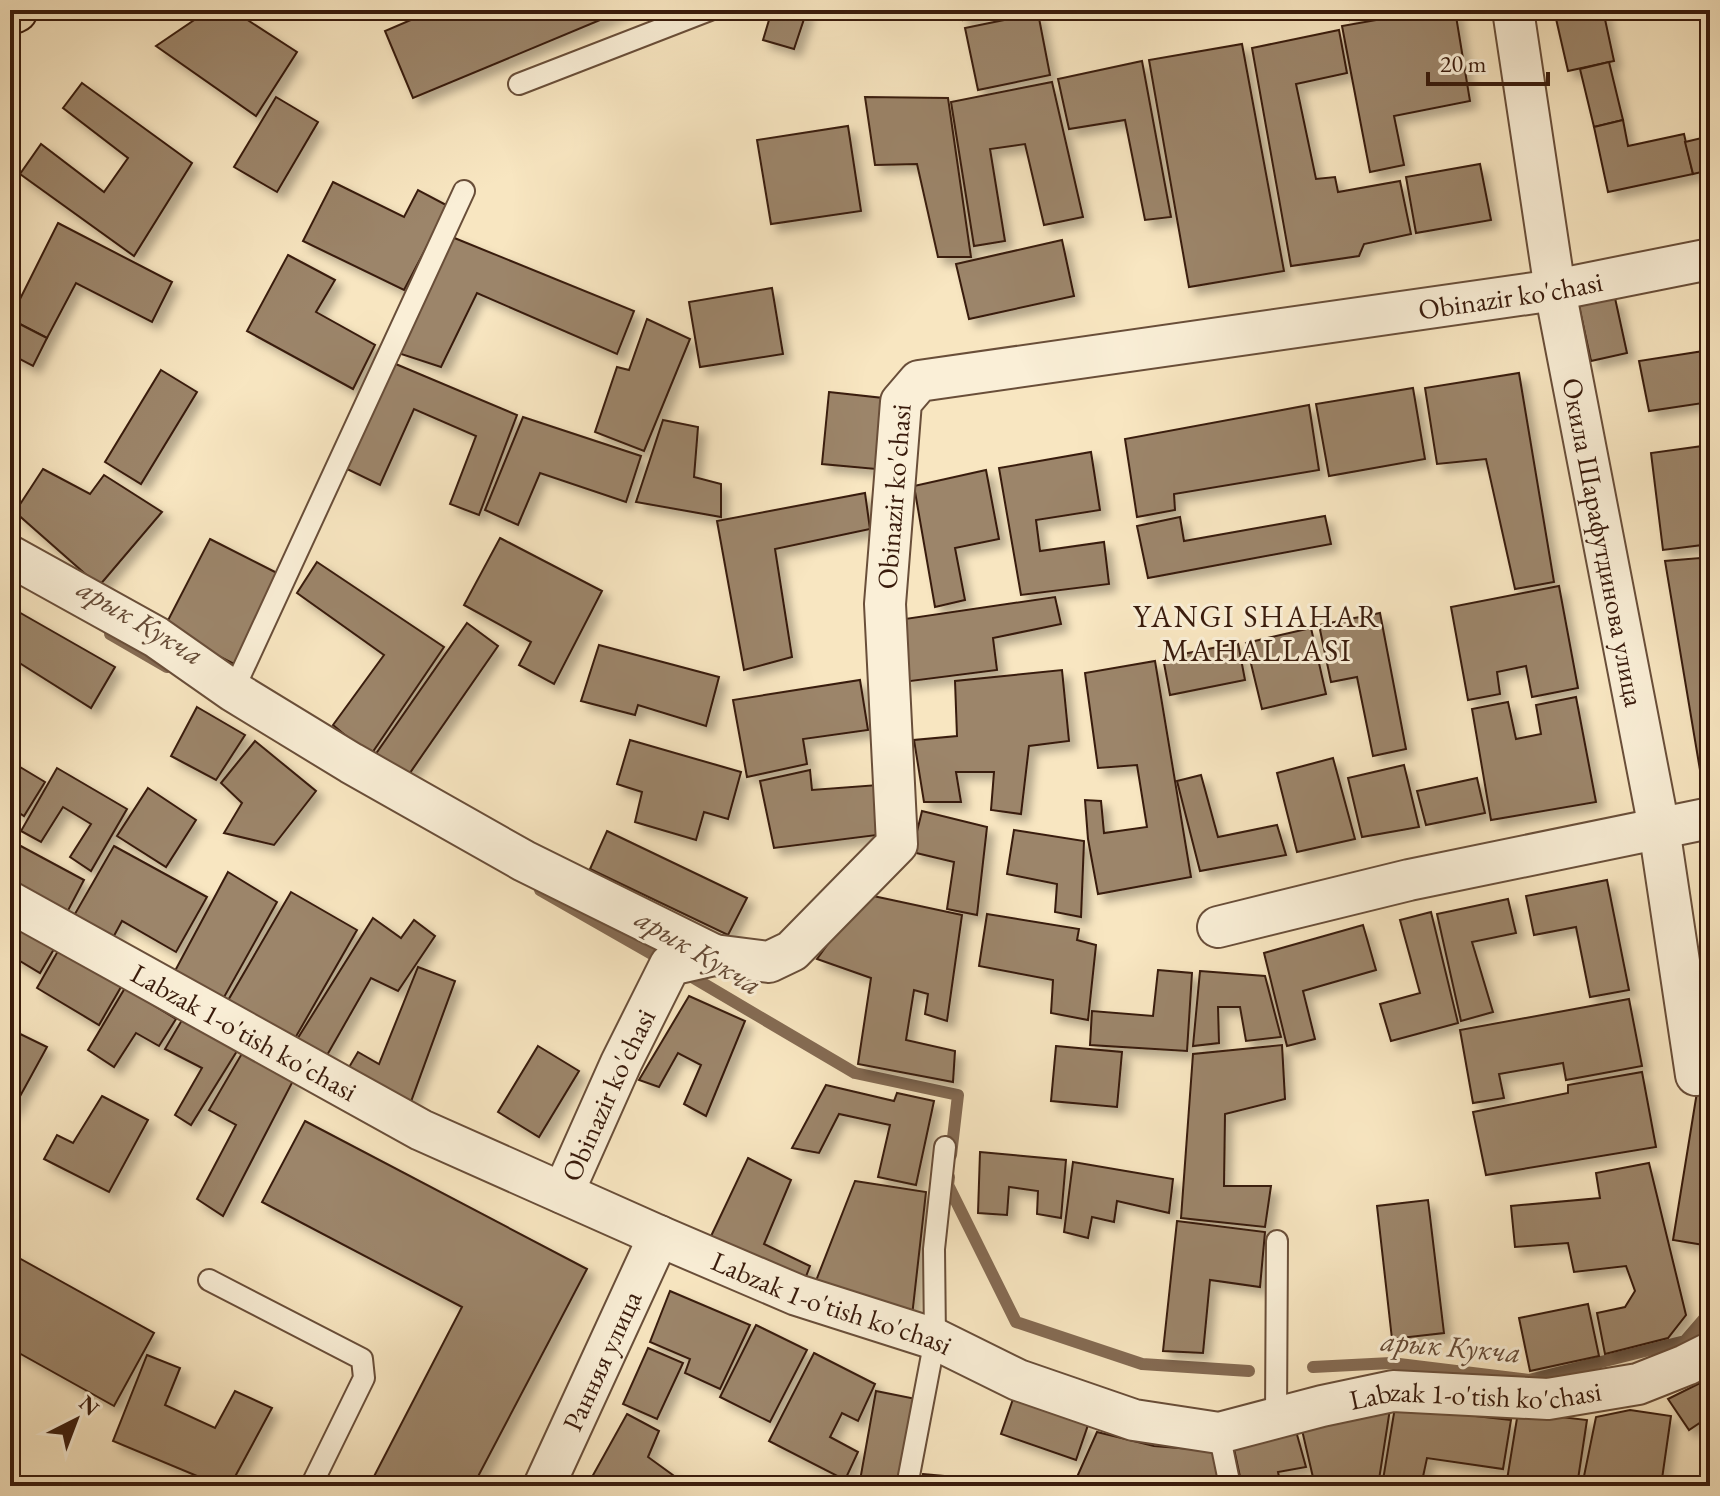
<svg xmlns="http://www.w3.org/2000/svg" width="1720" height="1496" font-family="'EB Garamond',serif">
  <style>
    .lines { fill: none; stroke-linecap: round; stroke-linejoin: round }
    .stream { stroke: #856b53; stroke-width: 12 }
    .building { fill: #9c856a; stroke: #391b0c; stroke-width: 2; filter: url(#shadow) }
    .lane-casing { stroke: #694e39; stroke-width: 24 }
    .street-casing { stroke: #694e39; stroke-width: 44 }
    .primary-casing { stroke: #391b0c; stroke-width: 48 }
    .lane { stroke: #faefd7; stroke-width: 20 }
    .street { stroke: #faefd7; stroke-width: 40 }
    .primary { stroke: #f8e6c1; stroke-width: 44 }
    .labels { text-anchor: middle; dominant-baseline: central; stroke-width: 6; stroke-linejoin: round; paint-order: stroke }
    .street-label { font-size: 28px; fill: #391b0c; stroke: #faefd7 }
    .neighbourhood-label { font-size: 30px; letter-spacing: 2px; fill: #391b0c; stroke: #faefd7 }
    .water-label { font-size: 30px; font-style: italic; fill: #654a36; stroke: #faefd7 }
  </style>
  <defs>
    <filter id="shadow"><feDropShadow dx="7" dy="7" stdDeviation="4" flood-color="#0004"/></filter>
  </defs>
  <rect width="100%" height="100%" fill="#f8e6c1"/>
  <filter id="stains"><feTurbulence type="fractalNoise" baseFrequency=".0025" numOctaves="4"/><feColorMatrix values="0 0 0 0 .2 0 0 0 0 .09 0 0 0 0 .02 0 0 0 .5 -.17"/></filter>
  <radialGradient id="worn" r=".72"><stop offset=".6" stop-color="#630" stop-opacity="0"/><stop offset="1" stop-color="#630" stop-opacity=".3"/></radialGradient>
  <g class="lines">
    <g class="stream">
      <path d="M110,634l57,33"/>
      <path d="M540,890l126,72"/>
      <path d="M682,971l173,102 103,22 -7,60"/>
      <path d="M949,1177l-1,8 68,137 126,42 107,7"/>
      <path d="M1313,1367l78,-4 138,17 156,-39 25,-29"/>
    </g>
  </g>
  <g class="building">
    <path d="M209,10h23l65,42 -41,64 -100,-70z"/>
    <path d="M434,10h190l-211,88 -28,-67z"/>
    <path d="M772,10h35l-13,39 -31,-9z"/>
    <path d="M961,10h26v4l-24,6z"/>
    <path d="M1348,10h49l-47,10z"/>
    <path d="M1433,10h22l15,91 -76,15 10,49 -34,7 -28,-146z"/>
    <path d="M1554,10h49l11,51 -46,10z"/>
    <path d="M1038,13l12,62 -72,15 -13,-62z"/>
    <path d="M1339,30l8,43 -51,11 20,95 19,-2 3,15 62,-11 11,53 -47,10 -5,12 -68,10 -39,-218z"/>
    <path d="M1242,44l42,227 -95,16 -40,-227z"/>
    <path d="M1142,61l29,156 -26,3 -20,-100 -56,9 -11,-50z"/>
    <path d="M1609,62l14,58 -29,7 -14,-58z"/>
    <path d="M1052,82l31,135 -39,8 -19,-81 -35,5 15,92 -31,5 -23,-144z"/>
    <path d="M82,83l110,80 -58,93 -114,-82 21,-30 63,48 24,-34 -65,-50z"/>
    <path d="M276,97l42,25 -41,70 -43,-25z"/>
    <path d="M865,97l83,1 23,159h-33l-21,-93 -42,1z"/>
    <path d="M1623,120l5,26 56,-12 9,40 -85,18 -14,-65z"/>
    <path d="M848,126l13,85 -90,13 -14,-84z"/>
    <path d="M1710,136v34l-17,4 -8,-32z"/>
    <path d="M1480,164l11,56 -75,13 -10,-56z"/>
    <path d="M333,182l71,35 14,-27 30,16 -44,84 -101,-49z"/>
    <path d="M58,223l114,59 -20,40 -76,-39 -29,55 -37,-19z"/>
    <path d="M452,237l182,74 -17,43 -140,-61 -36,74 -43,-14z"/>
    <path d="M1062,240l12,56 -105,23 -13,-55z"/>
    <path d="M288,255l47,25 -19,32 59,33 -22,44 -106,-58z"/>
    <path d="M772,288l11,66 -83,13 -11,-65z"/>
    <path d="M1615,298l12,55 -36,8 -12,-55z"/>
    <path d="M10,319l37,19 -14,28 -23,-12z"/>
    <path d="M647,319l43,20 -46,112 -49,-19 22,-65 12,3z"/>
    <path d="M1710,350v52l-61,9 -10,-50z"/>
    <path d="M391,362l126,53 -38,100 -29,-11 26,-68 -62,-27 -34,76 -33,-16z"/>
    <path d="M161,370l36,22 -56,92 -36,-22z"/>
    <path d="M1519,373l35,209 -39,7 -29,-130 -49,5 -12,-76z"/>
    <path d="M1413,388l12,71 -96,17 -13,-72z"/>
    <path d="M829,392l54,6 -7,71 -54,-5z"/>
    <path d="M1309,405l10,65 -145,24 1,16 -38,7 -12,-78z"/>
    <path d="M523,417l118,39 -15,46 -86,-29 -22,52 -33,-15z"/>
    <path d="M663,420l35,7 -4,50 27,7v33l-85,-15z"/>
    <path d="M1710,445v99l-47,6 -12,-97z"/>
    <path d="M1091,452l9,58 -64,10 4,31 64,-9 5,42 -88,11 -22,-127z"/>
    <path d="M43,469l47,25 14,-19 58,37 -63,74 -84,-74z"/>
    <path d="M986,470l13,69 -44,9 10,52 -30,7 -21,-121z"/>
    <path d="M865,493l5,36 -95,20 17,108 -48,13 -27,-149z"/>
    <path d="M1325,516l6,28 -183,34 -11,-52 43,-9 4,24z"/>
    <path d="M500,538l102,53 -48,93 -35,-19 12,-23 -67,-37z"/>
    <path d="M210,539l69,35 -45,90 -70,-36z"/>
    <path d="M1700,558l10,60v156l-9,2 -36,-215z"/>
    <path d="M317,562l127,85 -74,109 -37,-31 51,-70 -87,-62z"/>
    <path d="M1559,586l19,102 -46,9 -6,-31 -29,6 3,22 -32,6 -17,-93z"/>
    <path d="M1055,597l6,27 -68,14 4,32 -94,12 -5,-62z"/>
    <path d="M10,607l105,60 -24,41 -81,-51z"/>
    <path d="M1380,613l26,136 -33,7 -16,-79 -26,5 -12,-57z"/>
    <path d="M467,623l31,23 -93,134 -32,-22z"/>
    <path d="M1311,628l15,66 -64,15 -16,-66z"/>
    <path d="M1238,643l7,37 -75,15 -7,-37z"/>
    <path d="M599,645l120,32 -13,49 -68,-21 -3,10 -54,-14z"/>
    <path d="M1155,661l36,216 -93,17 -10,-55 -3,-39 16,1 3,32 43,-6 -10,-62 -39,3 -13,-95z"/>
    <path d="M1062,670l7,71 -40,5 -8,68 -30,-4 3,-38h-38l5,30h-37l-10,-62 43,-4 -2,-55z"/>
    <path d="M860,680l8,50 -65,9 4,25 -60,13 -14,-77z"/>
    <path d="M1576,697l20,105 -105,18 -19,-111 36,-7 8,37 25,-5 -5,-29z"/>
    <path d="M197,707l48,28 -29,45 -45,-24z"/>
    <path d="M630,740l111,32 -13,47 -24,-7 -8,28 -61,-18 7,-30 -25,-8z"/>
    <path d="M255,741l61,50 -42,54 -50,-12 18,-30 -21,-20z"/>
    <path d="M1333,758l22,81 -58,13 -20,-79z"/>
    <path d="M10,761l35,21 -21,34 -14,-9z"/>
    <path d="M1404,765l15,62 -57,10 -14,-59z"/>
    <path d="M57,768l70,41 -36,62 -21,-14 21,-33 -28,-17 -22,35 -20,-11z"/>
    <path d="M810,770l2,20 66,-5 7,49 -111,14 -14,-67z"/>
    <path d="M1201,775l17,62 59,-12 9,30 -86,16 -23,-90z"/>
    <path d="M1477,778l8,35 -59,12 -9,-34z"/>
    <path d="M148,788l48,32 -30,47 -49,-31z"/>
    <path d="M922,811l65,16 -10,88 -30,-6 7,-47 -42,-10z"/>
    <path d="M1014,830l70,11 -3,76 -26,-5 2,-28 -50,-10z"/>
    <path d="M607,831l140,67 -19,37 -138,-66z"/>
    <path d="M17,844l67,36 -22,42 -52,-29v-36z"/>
    <path d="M114,846l93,51 -31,55 -54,-31 -14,26 -40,-21z"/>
    <path d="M228,872l49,30 -59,106 -49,-26z"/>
    <path d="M1607,880l22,110 -39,7 -14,-70 -42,8 -8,-39z"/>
    <path d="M291,892l66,38 -67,117 -67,-38z"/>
    <path d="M864,894l98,21 -15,106 -22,-7 3,-20 -14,-4 -8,50 49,11 -2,31 -95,-18 13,-86 -54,-19z"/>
    <path d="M1508,899l8,34 -44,9 21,70 -32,9 -24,-107z"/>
    <path d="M1431,912l27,111 -67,18 -11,-37 40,-11 -20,-73z"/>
    <path d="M987,914l92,15 -2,11 19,5 -8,75 -37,-7 2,-33 -74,-14z"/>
    <path d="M373,918l28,20 13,-18 21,16 -37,55 -27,-13 -49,86 -31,-15z"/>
    <path d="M10,923l44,26 -14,24 -30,-18z"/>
    <path d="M1363,925l13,45 -73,21 12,48 -28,7 -23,-93z"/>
    <path d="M58,951l63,36 -22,38 -62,-37z"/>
    <path d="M418,967l37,14 -46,126 -64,-33 13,-22 21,12z"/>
    <path d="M1158,970l34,3 -5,78 -97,-6 2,-34 61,5z"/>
    <path d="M1200,971l65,5 16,61 -35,4 -6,-34h-22l1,36 -26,3z"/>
    <path d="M125,988l51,31 -17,27 -23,-13 -22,34 -26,-17z"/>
    <path d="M689,996l56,25 -39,95 -22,-12 17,-39 -23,-12 -19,34 -20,-7z"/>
    <path d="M1629,999l13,67 -76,14 -3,-17 -64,11 5,24 -31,5 -13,-73z"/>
    <path d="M182,1020l55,31 -46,74 -16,-10 27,-47 -37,-19z"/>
    <path d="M10,1029l37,18 -35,64 -2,-1z"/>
    <path d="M1282,1045l3,54 -60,15 -1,72h47l-6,41 -84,-9 12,-164z"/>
    <path d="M538,1046l41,25 -40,66 -41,-25z"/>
    <path d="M1056,1046l66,6 -5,55 -66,-6z"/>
    <path d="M244,1050l50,29 -71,137 -26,-17 39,-74 -27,-15z"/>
    <path d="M1642,1072l14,75 -170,28 -13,-63 95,-19v-8z"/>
    <path d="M826,1085l68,16 3,-8 37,8 -18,84 -38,-8 12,-52 -51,-11 -20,39 -27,-5z"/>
    <path d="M1697,1092l13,3v151l-37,-6z"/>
    <path d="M102,1096l46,24 -39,72 -65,-33 13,-24 16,8z"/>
    <path d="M305,1121l282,148 -114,217h-104l93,-179 -200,-105z"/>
    <path d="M980,1152l86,8 -5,58 -24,-4 1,-23 -29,-4 -2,28 -29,-2z"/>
    <path d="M748,1158l43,22 -27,64 46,22 -10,26 -97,-39z"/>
    <path d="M1073,1162l100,17 -4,34 -52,-12 -3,21 -22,-5 -4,21 -24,-6z"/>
    <path d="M1649,1163l37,152 -18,23 -63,16 -8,-41 28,-6 10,-16 -9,-25 -52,6 -6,-29 -53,4 -4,-41 89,-8 -4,-25z"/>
    <path d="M855,1181l71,11 -14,124 -100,-25z"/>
    <path d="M1428,1200l16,133 -52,6 -15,-133z"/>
    <path d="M1177,1221l88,11 -5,55 -50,-7 -7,73 -40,-2z"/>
    <path d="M10,1253l144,80 -40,73 -104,-58z"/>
    <path d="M670,1291l80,34 -30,64 -35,-16 5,-14 -40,-17z"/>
    <path d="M1588,1304l11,52 -69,15 -11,-53z"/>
    <path d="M756,1325l51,25 -37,72 -50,-25z"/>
    <path d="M648,1348l35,15 -26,56 -34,-15z"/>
    <path d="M814,1353l61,31 -17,37 -16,-8 -12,24 28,15 -13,28 -76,-39z"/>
    <path d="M147,1355l33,13 -15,37 50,23 20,-37 37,17 -42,78h-9l-108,-45z"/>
    <path d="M1710,1378v38l-21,14 -21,-31z"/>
    <path d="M876,1391l40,8 -15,87h-42z"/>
    <path d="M1013,1399l75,26 -12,35 -75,-26z"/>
    <path d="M1395,1407l116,13 -8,49 -76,-11 -6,28h-39z"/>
    <path d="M1390,1409l-12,77h-63l-13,-56z"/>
    <path d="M1630,1410l41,6 -10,70h-79l14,-69z"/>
    <path d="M1518,1412l69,8 -10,66 -27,-2v2h-44z"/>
    <path d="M627,1414l32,17 -11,26 40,29h-52l-4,-3 -1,3h-44z"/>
    <path d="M1296,1431l10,36 -28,5 3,14h-39l-8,-37z"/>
    <path d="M1097,1432l57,14 63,5 5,35h-149z"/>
    <path d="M923,1474l74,7 -1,5h-74z"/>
  </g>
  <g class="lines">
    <g class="lane-casing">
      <g id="lane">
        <path d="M519,84l191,-74"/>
        <path d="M233,691l231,-500"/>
        <path d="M209,1280l153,79 2,19 -53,108"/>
        <path d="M1276,1418l1,-177"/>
        <path d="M1219,1433l11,53"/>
        <path d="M907,1486l28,-147 -1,-90 11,-102"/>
      </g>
    </g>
    <g class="street-casing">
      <g id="street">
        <path id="s1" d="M1513,10l42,280 104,538 37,247"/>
        <path d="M10,556l146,81 77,54 118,72 173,98 190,94"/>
        <path id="s2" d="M10,902l411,228 238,106 138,59 138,44 83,41 116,40 85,13 103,-27 71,-15 155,8 90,-15 48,-19 24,-12"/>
        <path d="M1218,927l191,-47 301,-62"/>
        <path id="s3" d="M563,1193l58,-130 49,-98 44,-10 55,7 23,-11 105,-107 -12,-240 16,-202 18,-21 636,-91 155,-31"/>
        <path id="s4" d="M544,1486l115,-250"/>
      </g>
    </g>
    <g class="primary-casing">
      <path id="primary" d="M10,12l5,-2"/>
    </g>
    <use href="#lane" class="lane"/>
    <use href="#street" class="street"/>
    <use href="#primary" class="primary"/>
  </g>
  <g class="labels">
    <g class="street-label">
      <text stroke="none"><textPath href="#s3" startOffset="1596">Obinazir ko'chasi</textPath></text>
      <text stroke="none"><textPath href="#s3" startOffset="876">Obinazir ko'chasi</textPath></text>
      <text stroke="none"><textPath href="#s1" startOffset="540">Окила Шарафутдинова улица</textPath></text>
      <text stroke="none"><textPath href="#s2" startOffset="268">Labzak 1-o'tish ko'chasi</textPath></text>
      <text stroke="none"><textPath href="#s3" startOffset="108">Obinazir ko'chasi</textPath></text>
      <text stroke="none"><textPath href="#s2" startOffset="916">Labzak 1-o'tish ko'chasi</textPath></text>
      <text stroke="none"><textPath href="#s4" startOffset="138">Ранняя улица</textPath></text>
      <text stroke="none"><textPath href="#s2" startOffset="1588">Labzak 1-o'tish ko'chasi</textPath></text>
    </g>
    <g class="neighbourhood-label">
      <text x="1257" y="616">YANGI SHAHAR<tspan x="1257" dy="34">MAHALLASI</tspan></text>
    </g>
    <g class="water-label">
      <text transform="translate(141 621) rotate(31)">арык Кукча</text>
      <text transform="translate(699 951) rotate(31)">арык Кукча</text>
      <text transform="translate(1451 1346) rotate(5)">арык Кукча</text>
    </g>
  </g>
  <rect width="1720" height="1496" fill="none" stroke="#f8e6c1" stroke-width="40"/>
  <rect x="12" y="12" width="1696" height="1472" fill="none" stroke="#391b0c" stroke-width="4"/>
  <rect x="20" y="20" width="1680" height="1456" fill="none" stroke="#391b0c" stroke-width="2"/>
  <g transform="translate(76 1420) rotate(42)" stroke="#faefd7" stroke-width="6" paint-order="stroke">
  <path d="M0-6L14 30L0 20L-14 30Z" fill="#391b0c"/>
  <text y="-12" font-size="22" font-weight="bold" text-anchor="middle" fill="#391b0c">N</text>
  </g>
  <path d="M1428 72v12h120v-12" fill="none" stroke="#391b0c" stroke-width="4"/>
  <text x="1440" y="72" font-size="24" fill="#391b0c" stroke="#faefd7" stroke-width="6" paint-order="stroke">20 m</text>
  <rect width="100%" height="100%" filter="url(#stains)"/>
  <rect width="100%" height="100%" fill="url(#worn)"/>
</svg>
